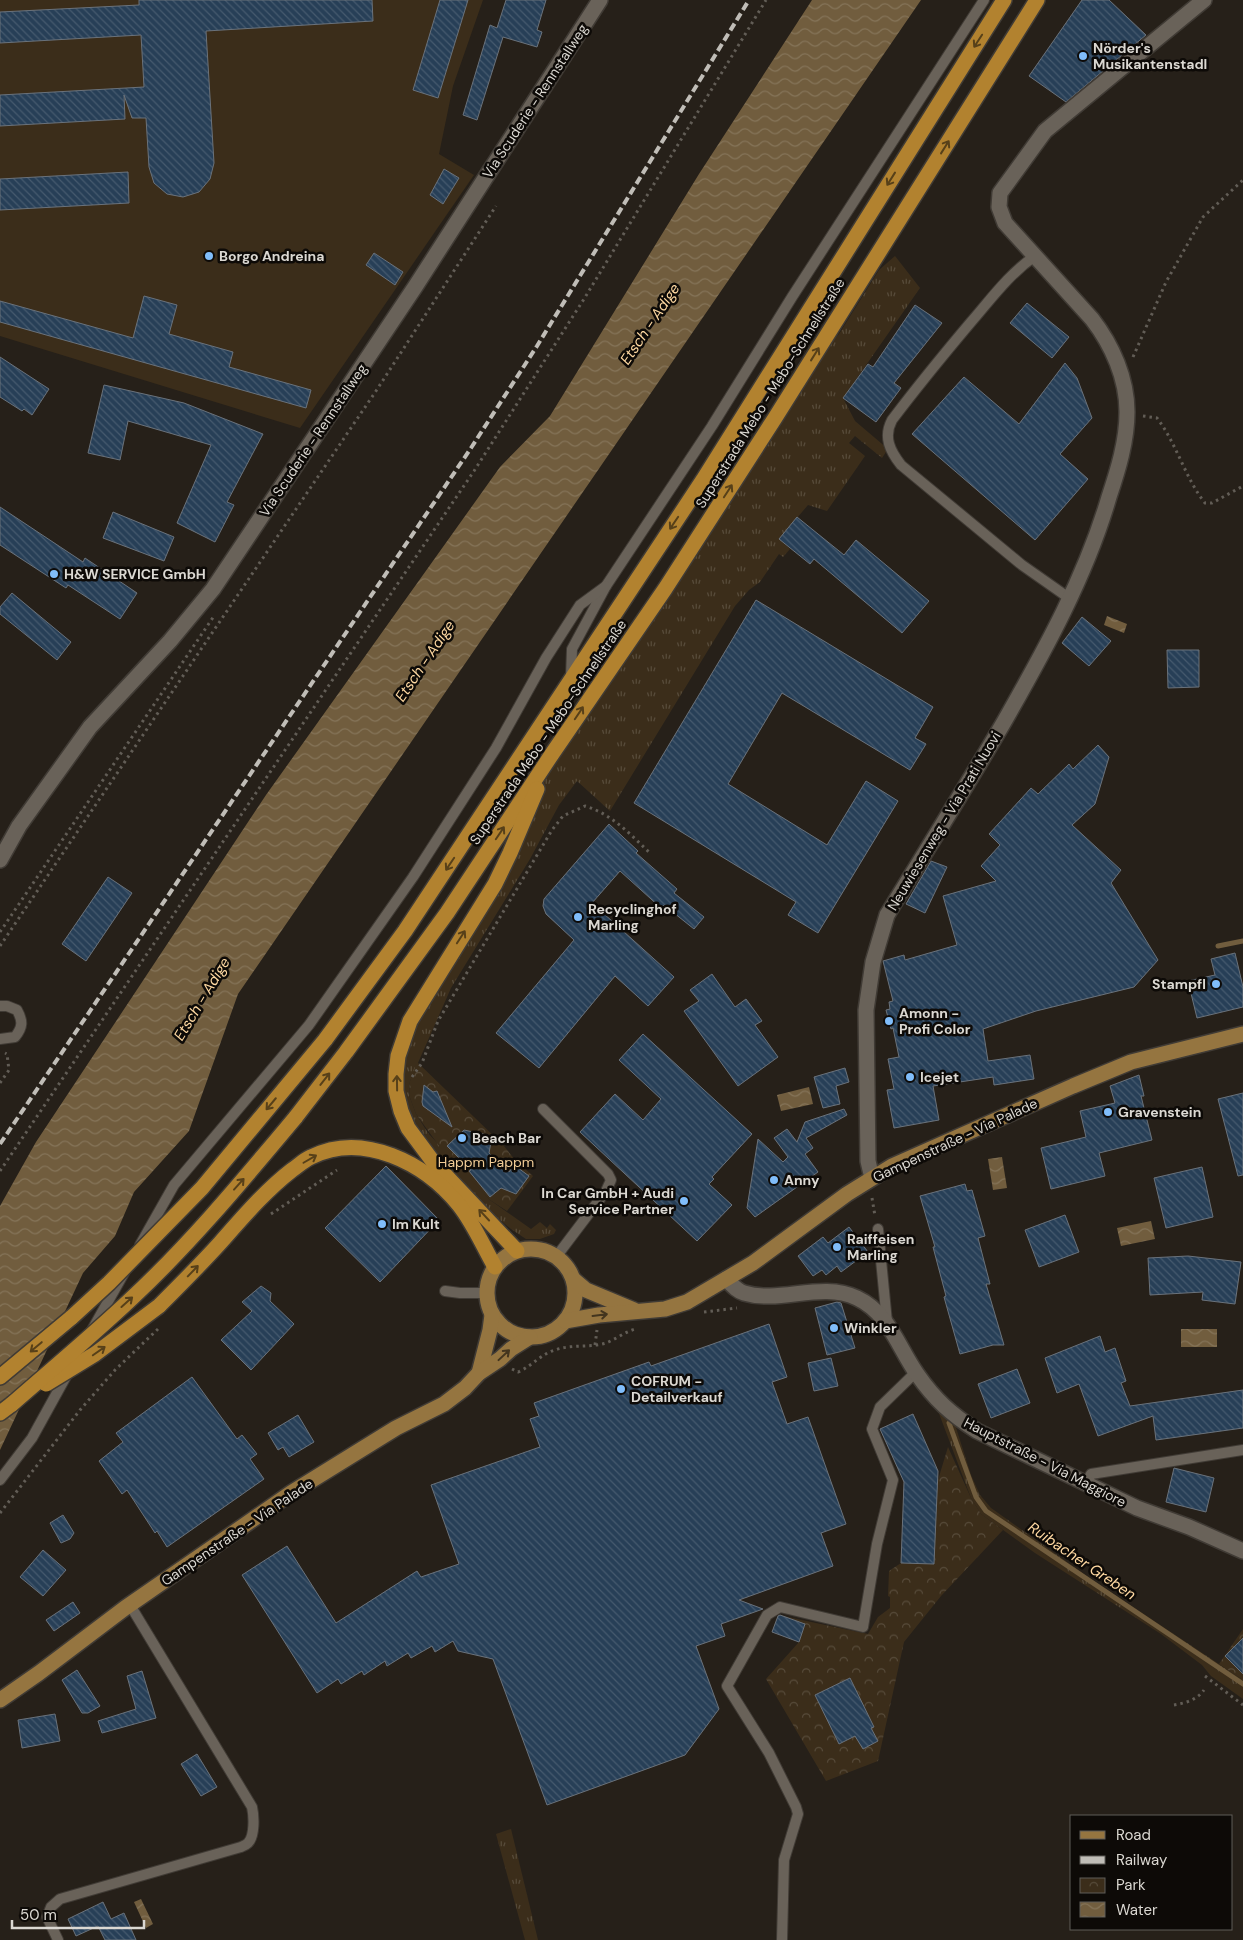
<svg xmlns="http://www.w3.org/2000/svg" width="1243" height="1940" font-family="'DM Sans',sans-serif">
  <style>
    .grass { fill: url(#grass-tufts) }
    .park { fill: url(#park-crowns) }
    .garden { fill: #3b2d1a }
    .water { fill: url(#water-waves) }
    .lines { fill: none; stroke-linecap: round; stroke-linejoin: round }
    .stream { stroke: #715d3e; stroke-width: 5 }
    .building { fill: url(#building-back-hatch); stroke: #6a727b }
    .lane-casing { stroke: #403b35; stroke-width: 12 }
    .street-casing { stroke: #403b35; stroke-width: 18 }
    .secondary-casing { stroke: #403b35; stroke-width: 18 }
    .primary-casing { stroke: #403b35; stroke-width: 18 }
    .highway-casing { stroke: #403b35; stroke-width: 18 }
    .path { stroke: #625d56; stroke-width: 3; stroke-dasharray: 2.5 4; stroke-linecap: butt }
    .lane { stroke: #696259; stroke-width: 10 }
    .street { stroke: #696259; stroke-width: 15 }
    .secondary { stroke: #696259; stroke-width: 15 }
    .primary { stroke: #957540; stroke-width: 15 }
    .highway { stroke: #b2822f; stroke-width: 15 }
    .rail { stroke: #c0bdb7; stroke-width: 4; stroke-dasharray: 8 4; stroke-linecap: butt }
    .highway-bridge-casing { stroke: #403b35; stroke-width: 18; stroke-linecap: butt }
    .highway-bridge { stroke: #b2822f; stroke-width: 15 }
    .oneway { stroke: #574019 }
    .oneway2 { stroke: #43351e }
    .poi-dot { fill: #80bdfa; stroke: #0d0a07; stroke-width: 2 }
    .labels { text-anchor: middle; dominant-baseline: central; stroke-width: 5; stroke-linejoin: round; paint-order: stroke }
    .poi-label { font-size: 14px; font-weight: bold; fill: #dbd8d2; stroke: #0d0a07; text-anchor: start }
    .street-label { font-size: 14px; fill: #dbd8d2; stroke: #0d0a07 }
    .park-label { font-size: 14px; fill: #f1cc96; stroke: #0d0a07 }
    .water-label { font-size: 15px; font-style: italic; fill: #ffd9a2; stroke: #0d0a07 }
  </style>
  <defs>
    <pattern id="grass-tufts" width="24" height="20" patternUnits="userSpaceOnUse" patternTransform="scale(1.25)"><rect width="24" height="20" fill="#3b2d1a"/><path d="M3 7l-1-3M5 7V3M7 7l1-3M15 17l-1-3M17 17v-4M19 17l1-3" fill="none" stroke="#574b3a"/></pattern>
    <pattern id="park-crowns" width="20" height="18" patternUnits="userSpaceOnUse" patternTransform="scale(1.25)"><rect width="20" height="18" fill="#3b2d1a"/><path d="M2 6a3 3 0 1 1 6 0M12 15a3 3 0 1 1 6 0" fill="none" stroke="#574b3a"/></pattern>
    <pattern id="water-waves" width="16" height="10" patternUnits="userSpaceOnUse" patternTransform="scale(1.25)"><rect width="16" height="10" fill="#715d3e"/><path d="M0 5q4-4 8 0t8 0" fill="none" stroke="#857459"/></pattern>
    <pattern id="building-back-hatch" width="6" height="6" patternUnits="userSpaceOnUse" patternTransform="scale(1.25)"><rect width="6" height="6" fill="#273f57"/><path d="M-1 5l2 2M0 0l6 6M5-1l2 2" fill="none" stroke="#465a6e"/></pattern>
  </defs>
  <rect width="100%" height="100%" fill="#262019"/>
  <g class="grass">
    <path d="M895,256l25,32 -77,110 12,23 33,28 -6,9 -27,-22 -6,7 16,13 -38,55 -19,-6 -29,34 11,10 -7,8 -4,-3 -19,28 -11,8 -14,16 -125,205 -33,-30 -18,24 -29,54 -79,129 -41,93 -1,14 7,19 12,19 62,67 41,29 9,-7 7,6 3,-4 6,6 -2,4 -14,5h-14l-15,-10 -28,-23 -75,-78 -10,-72 72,-132 82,-170 257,-391 30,-29 40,-64z"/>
    <path d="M932,1395l20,20 19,60 9,20 11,13 100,71 152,101v19l-32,-23 -9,-11 -41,-31 -126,-81 -54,-39 -10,-16z"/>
    <path d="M511,1829l27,111h-13l-29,-106z"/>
  </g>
  <g class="park">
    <path d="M417,1062l86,83 13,16 17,15 -26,35 -17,-11 -48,-50 -26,-36 -7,-19 1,-14z"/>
    <path d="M948,1447l23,51 10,16 22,16 -62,66 -37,46 -26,119 -52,20 -60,-102 33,-37 6,-17 -27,-10 90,19 10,-17 12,-9v-11l-2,-1 1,-25 12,-8 33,1 4,-84z"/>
    <path d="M1243,1629v51l-24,-16z"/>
  </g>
  <path class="garden" d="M0,0h483l-30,86 -14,68 35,21 -174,253 -300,-92z"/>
  <g class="water">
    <path d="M812,0h109l-683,994 -49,137 -55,61 -19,44 -32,37 -83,177v-244l36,-64 230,-347 234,-328 50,-51 149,-242z"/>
    <path d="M1107,616l20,8 -3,9 -20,-8z"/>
    <path d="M809,1087l4,17 -32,7 -4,-16z"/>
    <path d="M1002,1157l5,31 -14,2 -5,-31z"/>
    <path d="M1151,1221l4,18 -34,7 -4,-18z"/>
    <rect x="1181" y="1329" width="36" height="18"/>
    <path d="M141,1899l12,25 -7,4 -12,-26z"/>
  </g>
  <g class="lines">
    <g class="stream">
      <path d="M1218,946l25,-5"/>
      <path d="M949,1423l27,74 10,14 257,173"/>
    </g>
  </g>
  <g class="building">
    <path d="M139,0h233l1,21 -167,10 8,132 -4,16 -11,13 -16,5 -16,-3 -13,-11 -5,-16 -3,-49h-14l-8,-23 1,24 -125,7v-31l144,-8 -3,-52 -141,8v-31l139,-7z"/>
    <path d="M440,0h28l-30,98 -25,-8z"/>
    <path d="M506,0h40l-9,30 5,2 -5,15 -34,-10 -26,83 -14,-5 27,-90 7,3z"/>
    <path d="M1082,0h27l37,35 -80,67 -37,-26z"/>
    <path d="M444,169l15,9 -16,26 -13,-9z"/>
    <path d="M128,172l1,31 -129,7v-31z"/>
    <path d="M374,253l29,19 -8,13 -29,-20z"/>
    <path d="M144,296l33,9 -8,29 64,18 -4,15 82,23 -5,18 -306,-86v-21l133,37z"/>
    <path d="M1027,303l42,34 -17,21 -42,-35z"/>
    <path d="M915,305l27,18 -48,60 7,5 -25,34 -33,-24 25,-34 5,3z"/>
    <path d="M0,357l49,32 -17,26 -8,-6 -2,2 -22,-14z"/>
    <path d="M1065,363l12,15 15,40 -32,36 28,25 -53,61 -123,-106 52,-57 55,47z"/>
    <path d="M104,385l80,18 79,31 -36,68 7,3 -19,37 -38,-19 34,-78 -83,-24 -8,39 -32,-7z"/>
    <path d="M0,507l83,55 2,-4 52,35 -17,26 -52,-34 -2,3 -66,-43z"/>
    <path d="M113,512l61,25 -10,24 -61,-23z"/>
    <path d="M797,517l47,38 12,-15 73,61 -27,32 -88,-74 -4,5 -31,-25z"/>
    <path d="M12,593l59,49 -14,18 -57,-46v-7z"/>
    <path d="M756,600l177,107 -18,31 11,6 -16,26 -128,-77 -54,91 99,61 39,-64 32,20 -80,132 -30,-18 8,-13 -162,-99z"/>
    <path d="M1082,617l29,24 -22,25 -27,-23z"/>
    <path d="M1167,650h32v37l-31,1z"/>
    <path d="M1098,745l11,12 -14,47 -23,21 49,45 -10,13 47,77 -24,27 -98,24 -53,18 5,32 42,-6 4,24 -40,6 -1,-8 -60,9 6,34 -45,8 -7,-38 7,-1 -6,-30 11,-2 -6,-29 -2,1 -5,-19 4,-1 -1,-7 4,-1 -10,-40 21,-6 1,5 52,-15 -14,-49 53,-15 -15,-15 19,-21 -11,-11 42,-46 7,6 31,-30 4,5z"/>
    <path d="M609,824l29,27 -2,2 41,36 -3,4 30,24 -10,12 -30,-24 -3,3 -41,-37 -28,32 82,74 -26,29 -33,-30 -76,92 -43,-35 78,-93 -28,-26 -3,-8 1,-7z"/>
    <path d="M931,861l16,6 -22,46 -19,-9z"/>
    <path d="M108,877l24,16 -46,68 -24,-17z"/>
    <path d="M1235,953l8,34v20l-46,11 -9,-37 27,-6 -4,-16z"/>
    <path d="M712,974l23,33 11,-8 16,22 -7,4 23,32 -40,29 -54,-75 15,-10 -9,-11z"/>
    <path d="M643,1034l109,100 -40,43 2,2 -5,5 23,21 -35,36 -117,-109 35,-38 28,26 18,-21 -42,-39z"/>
    <path d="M845,1068l4,14 -13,4 4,18 -17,4 -9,-31z"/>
    <path d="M1139,1075l5,21h-3l11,44 -53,13 6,23 -54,13 -10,-41 45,-11 -6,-26 35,-8 -5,-17z"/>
    <path d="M424,1085l9,7 4,-1 15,36 -29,-21 -1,-4z"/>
    <path d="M1243,1093v82l-5,1 -20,-77z"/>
    <path d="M844,1109l3,6 -41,23 7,10 -8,6 13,18 -63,45 -8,-9 11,-69 25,23 5,-5 -14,-19 13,-9 10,13 8,-20z"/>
    <path d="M464,1130l28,6 -3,17 20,19 5,-7 15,11 -13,18 -15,-6 -11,9 -21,-26 2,-1 -24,-24z"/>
    <path d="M386,1166l53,54 -59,62 -55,-54z"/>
    <path d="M1202,1167l11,50 -47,11 -12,-50z"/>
    <path d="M965,1184l2,7 5,-1 13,46 -7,2 12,46h-4l18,61h-11l-33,9 -16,-57 2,-1 -13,-49h2l-15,-51z"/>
    <path d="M1065,1215l14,37 -40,15 -14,-37z"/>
    <path d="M849,1227l19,25 -27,20 -4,-6 -11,9 -4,-5 -9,6 -15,-20 25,-19 5,6z"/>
    <path d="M1188,1256l53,6 -6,42 -33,-4 1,-8 -53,3 -2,-37z"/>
    <path d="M261,1286l10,7 -1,8 24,23 -43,46 -30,-30 31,-29 -10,-9z"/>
    <path d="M837,1302l4,1 14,45 -28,7 -12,-47z"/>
    <path d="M769,1324l18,53 -15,5 15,42 21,-7 38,107 -25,9 12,33 -94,34 24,9 -42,15 4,12 -29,10 23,63 -34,46 -138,50 -54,-146 -35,-8 -5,-10 -18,11 -3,-6 -21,12 -3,-5 -21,13 -2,-5 -21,14 -2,-4 -21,13 -3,-5 -21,14 -75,-118 45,-29 49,77 81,-52 4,6 38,-13 -28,-79 109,-38 -10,-28 9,-3 -5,-13 115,-41 2,4z"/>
    <path d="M1100,1336l5,16 10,-4 11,33 -5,2 9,23 113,-16v38l-87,12 -3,-24 -55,20 -19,-52 -22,9 -12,-35z"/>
    <path d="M831,1358l7,28 -24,5 -6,-28z"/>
    <path d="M1017,1369l13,34 -39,15 -13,-34z"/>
    <path d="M192,1377l45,62 5,-4 15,19 -7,5 14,20 -97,68 -10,-16 -2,2 -28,-43 -5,4 -23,-33 24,-19 -7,-9z"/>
    <path d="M913,1414l25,57 -4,93 -33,-1 3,-81 -24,-53z"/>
    <path d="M298,1415l16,27 -25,15 -6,-10 -5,3 -10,-17z"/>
    <path d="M1174,1468l40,10 -8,34 -40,-10z"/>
    <path d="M63,1515l11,18 -4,6 -9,4 -11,-20z"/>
    <path d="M43,1550l23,20 -23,26 -23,-19z"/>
    <path d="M73,1602l7,11 -26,18 -8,-11z"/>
    <path d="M780,1615l25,9 -6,18 -27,-10 6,-16z"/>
    <path d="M1243,1638v36l-18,-18z"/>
    <path d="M77,1670l23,36 -12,7h-6l-20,-33z"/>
    <path d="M142,1671l14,47 -54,15 -4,-12 38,-12 -9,-33z"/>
    <path d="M850,1678l24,49 -3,1 7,13 -15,8 -8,-13 -16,8 -24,-49z"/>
    <path d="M55,1714l5,27 -38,7 -4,-28z"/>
    <path d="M197,1754l20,33 -16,9 -20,-32z"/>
    <path d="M103,1902l8,17 13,-6 12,27h-31l-7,-14 -22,10 -8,-17z"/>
  </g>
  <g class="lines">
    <g class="lane-casing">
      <g id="lane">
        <path d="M1035,256c-26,18 -44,43 -64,66 -27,32 -54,65 -79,98 -9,17 -2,31 9,45l121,100 47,33"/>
        <path d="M571,677l1,-28 34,-63 106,-160 80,-129 192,-297"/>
        <path d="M0,1006h7l10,4c6,11 6,17 -2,27l-15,2"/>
        <path d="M543,1109l65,65 3,6 -5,11 -50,66"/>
        <path d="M878,1229l9,93"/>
        <path d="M140,1245l34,-60 135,-160 104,-148 83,-129 50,-90 34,-53 26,-19"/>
        <path d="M445,1291l15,2h27"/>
        <path d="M92,1330l32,-57"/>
        <path d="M0,1480l32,-42 37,-67"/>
        <path d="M1086,1484l5,-10 152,-24"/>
        <path d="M58,1940l-11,-23 4,-10 9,-8 181,-52c2,-1 5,-2 7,-4 7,-7 6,-27 4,-36l-122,-202"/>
        <path d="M782,1940l2,-80 14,-46 -2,-7 -27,-54 -42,-67 40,-71 13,-8 83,20 14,-83 16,-64 -21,-51 8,-22 36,-35"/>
      </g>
    </g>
    <g class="street-casing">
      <g id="street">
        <path d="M0,860l19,-34 71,-99 80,-86 43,-52 202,-302 185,-287"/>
        <path d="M872,1178l-4,-17 -2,-151 7,-48 14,-47c39,-64 79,-128 117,-193 41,-72 82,-146 105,-225 9,-27 18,-56 18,-85 0,-34 -15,-67 -35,-93l-87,-96 -6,-16 1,-14 45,-62 159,-131"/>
      </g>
    </g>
    <g class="secondary-casing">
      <path id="secondary" d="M726,1279c6,6 11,12 18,14 37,11 77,-12 113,5 32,15 41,49 60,76 18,26 34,40 60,57l160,77 52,19 54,24"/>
    </g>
    <g class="primary-casing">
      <g id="primary">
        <circle cx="531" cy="1293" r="44"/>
        <path d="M573,1279l13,11 48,20"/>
        <path d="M565,1321l34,-6 66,-6 22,-7 66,-39 94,-69 45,-28 181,-80 58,-24 112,-28"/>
        <path d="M479,1373l11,-43 2,-15"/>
        <path d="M0,1700l39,-27 86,-65 166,-115 105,-65 48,-24 21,-16 14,-15 21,-14 11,-10 19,-12"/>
      </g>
    </g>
    <g class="highway-casing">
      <g id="highway">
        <path d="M325,1040l80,-109 298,-451 301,-480"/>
        <path d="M295,1118l51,-66 101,-139 105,-159 113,-165 110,-171 262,-418"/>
        <path d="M517,1251l-83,-88 -26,-35 -7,-17 -5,-20v-17l2,-18 12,-35 85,-137 15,-31 27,-64"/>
        <path d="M159,1306c21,-21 42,-42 61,-63 23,-26 45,-52 72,-73 6,-4 12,-10 19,-13 52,-26 114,6 148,48 15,19 24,41 36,62"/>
        <path d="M0,1377l72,-60"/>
        <path d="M0,1413l12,-9"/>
      </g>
    </g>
    <g class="path">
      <path d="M1133,357l33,-75 37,-65 40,-37"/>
      <path d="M1143,416l14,2c20,26 28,60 48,85h7l31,-17"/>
      <path d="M0,932l214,-316"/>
      <path d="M0,946l376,-555 120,-185"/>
      <path d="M412,1077l10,-14 16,-42 114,-191 11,-14 22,-10c27,8 46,29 66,48"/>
      <path d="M0,1083l9,-13 -2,-16 -2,-1"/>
      <path d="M0,1171l474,-700 110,-172 182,-299"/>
      <path d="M872,1198l3,18"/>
      <path d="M271,1214l66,-44"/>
      <path d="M704,1312l33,-4"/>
      <path d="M595,1345l2,-15"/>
      <path d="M512,1369l6,3c14,-6 23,-18 37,-22 17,-6 35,-2 51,-7 10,-4 19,-11 29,-14"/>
      <path d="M0,1513l80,-103 35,-40 43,-41"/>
      <path d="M1205,1676l38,29"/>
      <path d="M1174,1705c11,-2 23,-5 30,-15"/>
    </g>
    <use href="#lane" class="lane"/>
    <use href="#street" class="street"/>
    <use href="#secondary" class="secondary"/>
    <use href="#primary" class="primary"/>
    <use href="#highway" class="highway"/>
    <path class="rail" d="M0,1144l471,-696 66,-102 212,-346"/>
    <g class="highway-bridge-casing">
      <g id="highway-bridge">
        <path d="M72,1317l37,-34 93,-95 123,-148"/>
        <path d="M46,1384l49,-30 64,-48"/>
        <path d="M12,1404c40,-35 81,-69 120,-106 59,-55 111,-118 163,-180"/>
      </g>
    </g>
    <use href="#highway-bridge" class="highway-bridge"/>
  </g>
  <defs><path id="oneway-shaft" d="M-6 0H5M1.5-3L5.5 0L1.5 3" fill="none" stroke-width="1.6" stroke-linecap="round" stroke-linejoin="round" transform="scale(1.25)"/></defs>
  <g class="oneway">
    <use href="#oneway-shaft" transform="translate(978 41) rotate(123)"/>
    <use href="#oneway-shaft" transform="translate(945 147) rotate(-58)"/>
    <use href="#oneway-shaft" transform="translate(891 179) rotate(122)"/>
    <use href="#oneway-shaft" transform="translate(815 354) rotate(-58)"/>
    <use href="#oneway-shaft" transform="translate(728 491) rotate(-57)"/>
    <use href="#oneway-shaft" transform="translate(674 523) rotate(124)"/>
    <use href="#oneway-shaft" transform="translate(579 713) rotate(-56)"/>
    <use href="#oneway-shaft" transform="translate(500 833) rotate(-56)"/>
    <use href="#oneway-shaft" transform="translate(450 864) rotate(124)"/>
    <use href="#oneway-shaft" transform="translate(461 937) rotate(-57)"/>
    <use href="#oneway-shaft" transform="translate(325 1079) rotate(-52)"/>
    <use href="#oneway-shaft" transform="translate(397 1083) rotate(-91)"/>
    <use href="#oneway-shaft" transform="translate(271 1104) rotate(130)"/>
    <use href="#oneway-shaft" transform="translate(310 1159) rotate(-30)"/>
    <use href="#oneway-shaft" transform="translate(239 1184) rotate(-48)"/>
    <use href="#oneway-shaft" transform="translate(484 1215) rotate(-133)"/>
    <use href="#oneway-shaft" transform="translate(193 1271) rotate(-46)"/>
    <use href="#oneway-shaft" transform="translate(127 1302) rotate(-42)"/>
    <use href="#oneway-shaft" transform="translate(36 1347) rotate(140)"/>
    <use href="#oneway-shaft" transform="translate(99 1351) rotate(-35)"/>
  </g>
  <g class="oneway2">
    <use href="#oneway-shaft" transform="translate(600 1315) rotate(-7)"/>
    <use href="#oneway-shaft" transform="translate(504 1355) rotate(-43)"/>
  </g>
  <g class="poi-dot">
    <circle cx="1083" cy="56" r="5"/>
    <circle cx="209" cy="256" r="5"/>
    <circle cx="54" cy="574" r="5"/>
    <circle cx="578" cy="917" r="5"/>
    <circle cx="1216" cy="984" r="5"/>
    <circle cx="889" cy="1021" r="5"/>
    <circle cx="910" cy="1077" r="5"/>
    <circle cx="1108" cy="1112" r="5"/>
    <circle cx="462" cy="1138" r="5"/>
    <circle cx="774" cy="1180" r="5"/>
    <circle cx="684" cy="1201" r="5"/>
    <circle cx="382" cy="1224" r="5"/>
    <circle cx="837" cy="1247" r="5"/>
    <circle cx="834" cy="1328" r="5"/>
    <circle cx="621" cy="1389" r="5"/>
  </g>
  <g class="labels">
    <g class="poi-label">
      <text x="1093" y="48">Nörder's<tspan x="1093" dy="16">Musikantenstadl</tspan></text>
      <text x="219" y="256">Borgo Andreina</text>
      <text x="64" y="574">H&amp;W SERVICE GmbH</text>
      <text x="588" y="909">Recyclinghof<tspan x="588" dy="16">Marling</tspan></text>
      <text x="1206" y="984" text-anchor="end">Stampfl</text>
      <text x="899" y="1013">Amonn -<tspan x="899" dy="16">Profi Color</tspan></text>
      <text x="920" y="1077">Icejet</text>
      <text x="1118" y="1112">Gravenstein</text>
      <text x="472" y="1138">Beach Bar</text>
      <text x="784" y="1180">Anny</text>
      <text x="674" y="1193" text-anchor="end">In Car GmbH + Audi<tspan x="674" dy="16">Service Partner</tspan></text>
      <text x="392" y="1224">Im Kult</text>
      <text x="847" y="1239">Raiffeisen<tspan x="847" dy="16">Marling</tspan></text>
      <text x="844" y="1328">Winkler</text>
      <text x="631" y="1381">COFRUM -<tspan x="631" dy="16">Detailverkauf</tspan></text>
    </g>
    <g class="street-label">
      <text transform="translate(535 101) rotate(-57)">Via Scuderie - Rennstallweg</text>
      <text transform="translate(770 393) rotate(-58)">Superstrada Mebo - Mebo-Schnellstraße</text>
      <text transform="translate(313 440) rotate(-56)">Via Scuderie - Rennstallweg</text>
      <text transform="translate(548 732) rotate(-56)">Superstrada Mebo - Mebo-Schnellstraße</text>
      <text transform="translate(944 821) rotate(-59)">Neuwiesenweg - Via Prati Nuovi</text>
      <text transform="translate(955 1140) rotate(-25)">Gampenstraße - Via Palade</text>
      <text transform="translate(1045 1462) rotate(27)">Hauptstraße - Via Maggiore</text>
      <text transform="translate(237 1532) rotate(-34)">Gampenstraße - Via Palade</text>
    </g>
    <g class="park-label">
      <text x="486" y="1162">Happm Pappm</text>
    </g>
    <g class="water-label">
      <text transform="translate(650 324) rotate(-56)">Etsch - Adige</text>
      <text transform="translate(425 661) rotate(-56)">Etsch - Adige</text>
      <text transform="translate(202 999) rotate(-59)">Etsch - Adige</text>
      <text transform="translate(1082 1561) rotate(34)">Ruibacher Greben</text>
    </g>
  </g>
  <rect x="1070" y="1815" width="162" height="115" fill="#0d0a07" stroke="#5f5c58"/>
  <rect x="1080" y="1831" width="25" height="8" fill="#957540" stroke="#5f5c58"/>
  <text x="1116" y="1840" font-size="15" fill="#dbd8d2">Road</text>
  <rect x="1080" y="1856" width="25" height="8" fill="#c0bdb7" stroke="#5f5c58"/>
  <text x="1116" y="1865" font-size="15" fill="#dbd8d2">Railway</text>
  <rect x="1080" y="1878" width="25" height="15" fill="url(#park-crowns)" stroke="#5f5c58"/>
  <text x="1116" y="1890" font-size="15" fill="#dbd8d2">Park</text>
  <rect x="1080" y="1902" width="25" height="15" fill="url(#water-waves)" stroke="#5f5c58"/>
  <text x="1116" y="1915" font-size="15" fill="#dbd8d2">Water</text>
  <path d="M12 1920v8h132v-8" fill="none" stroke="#dbd8d2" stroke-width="2.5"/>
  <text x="20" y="1920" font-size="15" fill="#dbd8d2" stroke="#0d0a07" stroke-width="4" paint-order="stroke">50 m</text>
</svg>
